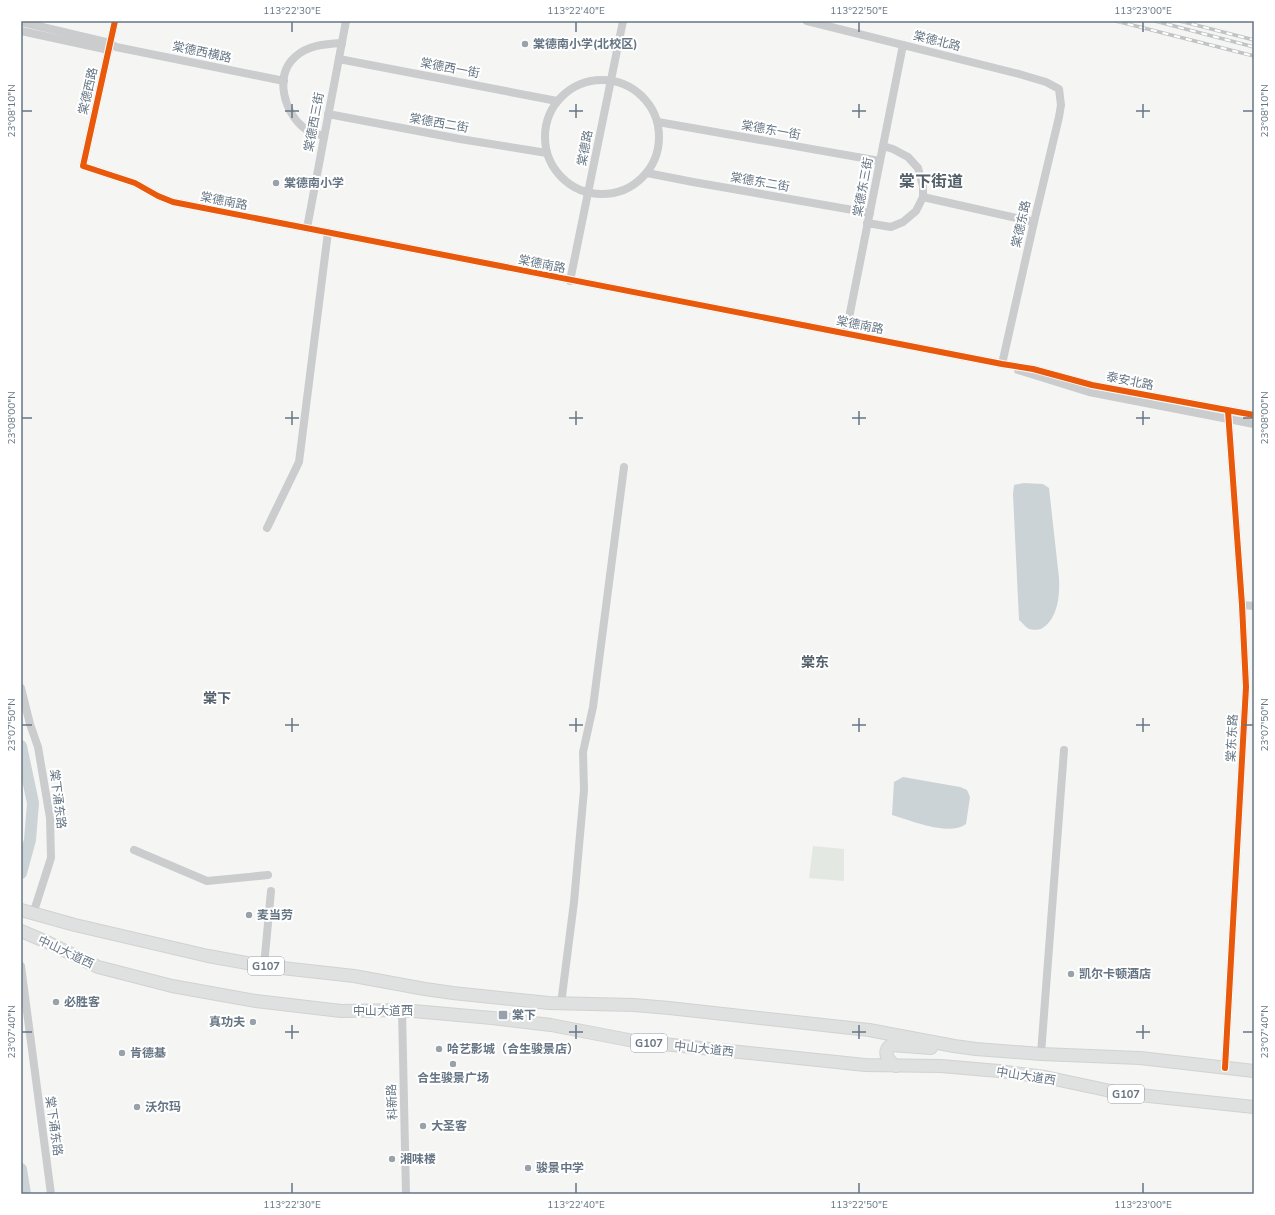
<svg xmlns="http://www.w3.org/2000/svg" width="1275" height="1215" font-family="'Nunito Sans','Noto Sans SC',sans-serif">
  <style>
    .green { fill: #e4e8e2 }
    .water { fill: #cbd3d6 }
    .lines { fill: none; stroke-linecap: round; stroke-linejoin: round }
    .river { stroke: #cbd3d6; stroke-width: 12 }
    .highway-casing { stroke: #d1d2d2; stroke-width: 14 }
    .minor { stroke: #cacccd; stroke-width: 8 }
    .highway { stroke: #dfe0e0; stroke-width: 12 }
    .rail-casing { stroke: #c1c3c4; stroke-width: 3.5 }
    .rail { stroke: #fff; stroke-width: 2; stroke-dasharray: 6; stroke-linecap: butt }
    .cycleway-casing { stroke: #fff; stroke-width: 8 }
    .cycleway { stroke: #e8590c; stroke-width: 6 }
    .ticks { fill: none; stroke: #657584; stroke-width: 1.5 }
    .poi-dot { fill: #97a2ab; stroke: #fff; stroke-width: 1.5 }
    .labels { text-anchor: middle; dominant-baseline: central; stroke-width: 4; stroke-linejoin: round; paint-order: stroke }
    .shield { fill: #fff; stroke: #939ea9; stroke-width: 1 }
    .shield-label { font-size: 11px; font-weight: bold; fill: #657584 }
    .street-label { font-size: 12px; fill: #657584; stroke: #fff }
    .poi-label { font-size: 12px; font-weight: bold; fill: #657584; stroke: #fff; text-anchor: start }
    .quarter-label { font-size: 14px; font-weight: bold; fill: #535f69; stroke: #fff }
    .district-label { font-size: 16px; font-weight: bold; fill: #535f69; stroke: #fff }
    .neatline { fill: none; stroke: #657584; stroke-width: 1.5 }
    .ticks-label { font-size: 10px; text-anchor: middle; fill: #657584 }
  </style>
  <rect width="100%" height="100%" fill="#f5f5f4"/>
  <path class="green" d="M813,846l31,3v32l-35,-3z"/>
  <g class="water">
    <path d="M1024,483l19,1 6,4 10,90c1,17 -1,42 -18,51 -3,1 -9,1 -12,0 -4,-2 -7,-7 -10,-9l-6,-126 1,-9z"/>
    <path d="M903,777l57,10 7,3 3,7 -4,27c-17,13 -56,-4 -74,-9l2,-33z"/>
  </g>
  <g class="lines">
    <g class="river">
      <path d="M21,746l12,57 -3,37 -9,33"/>
      <path d="M21,1169l4,25"/>
    </g>
    <g class="highway-casing">
      <g id="highway">
        <path d="M21,910l54,15 133,31 56,10 90,10 71,13 28,4 96,10 85,2 35,3 200,22 85,16 22,3 65,5 99,4 114,13"/>
        <path d="M21,931l26,11 51,25 74,19 84,15 85,10 61,-1 90,8 59,7 83,16 231,24 76,1 58,5 46,6 75,16 134,14"/>
        <path d="M896,1066c-7,-4 -15,-14 -5,-21l40,3"/>
      </g>
    </g>
    <g class="minor">
      <path d="M115,21l-32,145 52,17 23,13 15,6 829,162 31,5 59,16 162,30"/>
      <path d="M807,21l212,53 27,8 13,7 2,16 -2,12 -25,105 -32,142"/>
      <path d="M21,22l89,21 6,4 168,34"/>
      <path d="M21,31l88,19"/>
      <path d="M339,59l218,42"/>
      <circle cx="602" cy="137" r="57"/>
      <path d="M328,114l132,25 87,14"/>
      <path d="M658,122l222,39"/>
      <path d="M324,136c-7,-2 -14,-3 -20,-8 -20,-16 -30,-52 -9,-71 13,-12 30,-13 47,-14"/>
      <path d="M647,173l46,9 177,31"/>
      <path d="M923,197l111,25"/>
      <path d="M867,223l24,4 12,-5 13,-11 7,-14v-11l-5,-18 -10,-11 -15,-8 -10,-3"/>
      <path d="M307,228l39,-207"/>
      <path d="M570,281l53,-260"/>
      <path d="M846,333l57,-288"/>
      <path d="M1018,370l71,22 165,32"/>
      <path d="M267,528l32,-66 29,-230"/>
      <path d="M1242,605l12,1"/>
      <path d="M21,688l9,36 8,23 12,71 1,40 -18,56"/>
      <path d="M134,850l73,31 61,-6"/>
      <path d="M21,966l30,228"/>
      <path d="M264,966l7,-75"/>
      <path d="M561,1004l13,-102 10,-112 -1,-38 10,-45 31,-240"/>
      <path d="M402,1010l4,184"/>
      <path d="M1041,1054l23,-304"/>
      <path d="M1225,1068l21,-381 -4,-82 -14,-194"/>
    </g>
    <use href="#highway" class="highway"/>
    <g class="rail-casing">
      <g id="rail">
        <path d="M1116,21l138,35"/>
        <path d="M1155,21l99,26"/>
        <path d="M1180,21l74,19"/>
      </g>
    </g>
    <use href="#rail" class="rail"/>
    <g class="cycleway-casing">
      <g id="cycleway">
        <path d="M115,21l-32,145 52,17 23,13 15,6 829,162 31,5 59,16 162,30"/>
        <path d="M1225,1068l21,-381 -4,-82 -14,-194"/>
      </g>
    </g>
    <use href="#cycleway" class="cycleway"/>
  </g>
  <path class="ticks" d="M292,22v10M576,22v10M859,22v10M1143,22v10M292,104v14M576,104v14M859,104v14M1143,104v14M22,111h10M285,111h14M569,111h14M852,111h14M1136,111h14M1243,111h10M292,411v14M576,411v14M859,411v14M1143,411v14M22,418h10M285,418h14M569,418h14M852,418h14M1136,418h14M1243,418h10M292,718v14M576,718v14M859,718v14M1143,718v14M22,725h10M285,725h14M569,725h14M852,725h14M1136,725h14M1243,725h10M292,1025v14M576,1025v14M859,1025v14M1143,1025v14M22,1032h10M285,1032h14M569,1032h14M852,1032h14M1136,1032h14M1243,1032h10M292,1183v10M576,1183v10M859,1183v10M1143,1183v10"/>
  <g class="poi-dot">
    <circle cx="525" cy="44" r="4"/>
    <circle cx="276" cy="183" r="4"/>
    <circle cx="249" cy="915" r="4"/>
    <circle cx="1071" cy="974" r="4"/>
    <circle cx="56" cy="1002" r="4"/>
    <rect x="498" y="1010" width="10" height="10" rx="2"/>
    <circle cx="253" cy="1022" r="4"/>
    <circle cx="439" cy="1049" r="4"/>
    <circle cx="122" cy="1053" r="4"/>
    <circle cx="453" cy="1064" r="4"/>
    <circle cx="137" cy="1107" r="4"/>
    <circle cx="423" cy="1126" r="4"/>
    <circle cx="392" cy="1159" r="4"/>
    <circle cx="528" cy="1168" r="4"/>
  </g>
  <g class="labels">
    <g class="shield">
      <rect x="248" y="957" width="36" height="18" rx="3"/>
      <rect x="631" y="1034" width="36" height="18" rx="3"/>
      <rect x="1108" y="1085" width="36" height="18" rx="3"/>
    </g>
    <g class="shield-label">
      <text x="266" y="966">G107</text>
      <text x="649" y="1043">G107</text>
      <text x="1126" y="1094">G107</text>
    </g>
    <g class="street-label">
      <text transform="translate(937 41) rotate(14)">棠德北路</text>
      <text transform="translate(202 52) rotate(12)">棠德西横路</text>
      <text transform="translate(450 68) rotate(11)">棠德西一街</text>
      <text transform="translate(88 91) rotate(-77)">棠德西路</text>
      <text transform="translate(314 122) rotate(-79)">棠德西三街</text>
      <text transform="translate(439 123) rotate(10)">棠德西二街</text>
      <text transform="translate(771 130) rotate(10)">棠德东一街</text>
      <text transform="translate(585 148) rotate(-79)">棠德路</text>
      <text transform="translate(760 182) rotate(10)">棠德东二街</text>
      <text transform="translate(863 187) rotate(-79)">棠德东三街</text>
      <text transform="translate(224 201) rotate(11)">棠德南路</text>
      <text transform="translate(1021 224) rotate(-77)">棠德东路</text>
      <text transform="translate(542 264) rotate(11)">棠德南路</text>
      <text transform="translate(860 325) rotate(11)">棠德南路</text>
      <text transform="translate(1130 381) rotate(11)">泰安北路</text>
      <text transform="translate(1232 738) rotate(-87)">棠东东路</text>
      <text transform="translate(58 799) rotate(83)">棠下涌东路</text>
      <text transform="translate(66 952) rotate(25)">中山大道西</text>
      <text x="383" y="1011">中山大道西</text>
      <text transform="translate(704 1049) rotate(6)">中山大道西</text>
      <text transform="translate(1026 1076) rotate(9)">中山大道西</text>
      <text transform="translate(392 1102) rotate(-92)">科新路</text>
      <text transform="translate(54 1126) rotate(82)">棠下涌东路</text>
    </g>
    <g class="poi-label">
      <text x="533" y="44">棠德南小学(北校区)</text>
      <text x="284" y="183">棠德南小学</text>
      <text x="257" y="915">麦当劳</text>
      <text x="1079" y="974">凯尔卡顿酒店</text>
      <text x="64" y="1002">必胜客</text>
      <text x="512" y="1015">棠下</text>
      <text x="245" y="1022" text-anchor="end">真功夫</text>
      <text x="447" y="1049">哈艺影城（合生骏景店）</text>
      <text x="130" y="1053">肯德基</text>
      <text x="453" y="1078" text-anchor="middle">合生骏景广场</text>
      <text x="145" y="1107">沃尔玛</text>
      <text x="431" y="1126">大圣客</text>
      <text x="400" y="1159">湘味楼</text>
      <text x="536" y="1168">骏景中学</text>
    </g>
    <g class="quarter-label">
      <text x="815" y="662">棠东</text>
      <text x="217" y="698">棠下</text>
    </g>
    <g class="district-label">
      <text x="931" y="182">棠下街道</text>
    </g>
  </g>
  <rect width="1275" height="1215" fill="none" stroke="#ffffff" stroke-width="44"/>
  <rect x="22" y="22" width="1231" height="1171" class="neatline"/>
  <g class="ticks-label">
    <text x="292" y="14">113°22'30"E</text>
    <text x="576" y="14">113°22'40"E</text>
    <text x="859" y="14">113°22'50"E</text>
    <text x="1143" y="14">113°23'00"E</text>
    <text transform="translate(11 111) rotate(-90)" y="4">23°08'10"N</text>
    <text transform="translate(1264 111) rotate(-90)" y="4">23°08'10"N</text>
    <text transform="translate(11 418) rotate(-90)" y="4">23°08'00"N</text>
    <text transform="translate(1264 418) rotate(-90)" y="4">23°08'00"N</text>
    <text transform="translate(11 725) rotate(-90)" y="4">23°07'50"N</text>
    <text transform="translate(1264 725) rotate(-90)" y="4">23°07'50"N</text>
    <text transform="translate(11 1032) rotate(-90)" y="4">23°07'40"N</text>
    <text transform="translate(1264 1032) rotate(-90)" y="4">23°07'40"N</text>
    <text x="292" y="1208">113°22'30"E</text>
    <text x="576" y="1208">113°22'40"E</text>
    <text x="859" y="1208">113°22'50"E</text>
    <text x="1143" y="1208">113°23'00"E</text>
  </g>
</svg>
